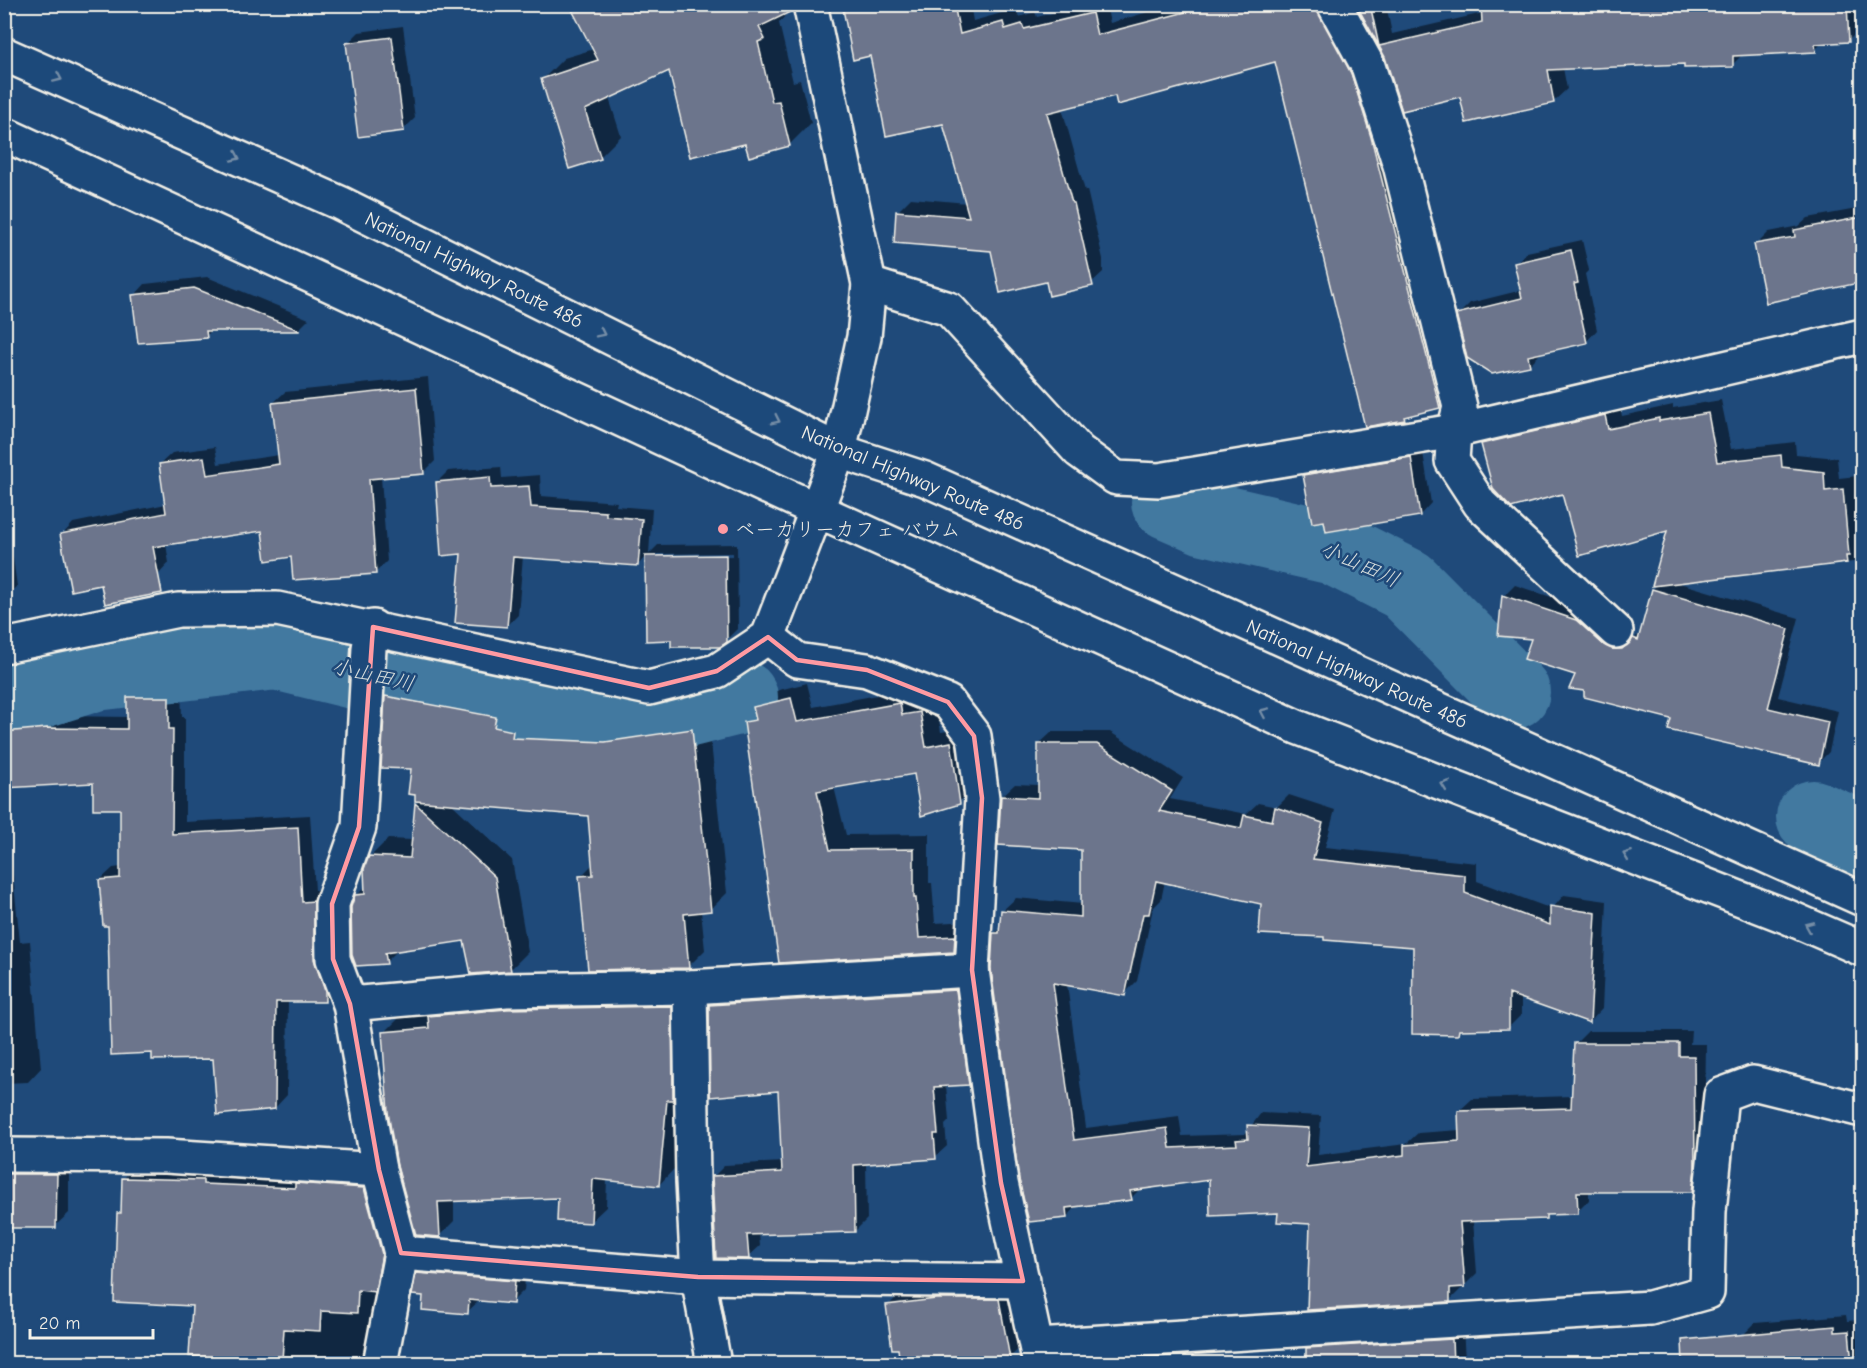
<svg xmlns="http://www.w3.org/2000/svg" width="1867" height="1368" font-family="'Comic Neue','Klee One',sans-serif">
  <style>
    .shadow { fill: #0007; fill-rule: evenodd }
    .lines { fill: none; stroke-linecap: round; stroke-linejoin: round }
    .river { stroke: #4379a0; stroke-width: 74 }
    .building { fill: #6c748c; stroke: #f4f1e8; stroke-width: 1.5 }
    .minor-casing { stroke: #f4f1e8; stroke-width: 38 }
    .trunk-casing { stroke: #f4f1e8; stroke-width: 38 }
    .minor { stroke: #1f4a7a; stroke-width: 33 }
    .trunk { stroke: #1f4a7a; stroke-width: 33 }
    .oneway { stroke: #748da6 }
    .marked { fill: none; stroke: #ff9aa2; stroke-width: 4.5; stroke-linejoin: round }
    .poi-dot { fill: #ff9aa2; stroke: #1f4a7a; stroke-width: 2 }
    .labels { text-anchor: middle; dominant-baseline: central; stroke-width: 5; stroke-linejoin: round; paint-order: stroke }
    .street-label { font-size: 20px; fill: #f4f1e8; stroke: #1f4a7a }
    .poi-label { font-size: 20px; fill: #f4f1e8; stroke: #1f4a7a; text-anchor: start }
    .water-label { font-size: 21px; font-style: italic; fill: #d9dfdd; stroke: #1f4a7a }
  </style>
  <rect width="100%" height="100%" fill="#1f4a7a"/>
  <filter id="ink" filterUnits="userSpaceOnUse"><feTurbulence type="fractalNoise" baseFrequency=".0167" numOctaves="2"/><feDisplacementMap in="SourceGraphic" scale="12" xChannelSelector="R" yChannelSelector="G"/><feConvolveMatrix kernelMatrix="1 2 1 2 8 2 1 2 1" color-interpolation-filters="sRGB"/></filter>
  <g filter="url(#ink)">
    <g class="shadow">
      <path d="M843,4h127l3,17 43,-12 3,8 16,-5 2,5 51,-13h18l4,19 66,-19h157l120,388 -13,14 -31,8 -5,5 -128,-359 -214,48 23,83 2,-1 16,69v13l-14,13 -42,-4 -55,-32 -94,-38 13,-13 56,5 -23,-80 -73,-68z"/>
      <path d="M1357,4h29l6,30 91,-21 -1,-9h378l2,23 -14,14 -25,1 -8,8 -72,4 -11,11 -47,-3 -122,6 4,21 -14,13 -91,-6 -76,-39z"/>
      <path d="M780,6l5,10 -6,7 14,59 7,-2 11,43 -21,21 -44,-2 -76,-73 -61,29 12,38 -21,21 -57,-78 21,-21 30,-9z"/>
      <path d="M403,26l12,92 -12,12 -55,-87 11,-11z"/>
      <path d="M1862,208v72l-95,22 -11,-57 13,-13 30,-6 9,-8z"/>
      <path d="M1582,240l7,30 -4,4 12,56 -11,12 -45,11 -12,12 -71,-50 12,-12 52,-13 -6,-26 11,-12z"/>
      <path d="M207,277l102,42 -11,11h-86l-6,6 -72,-40 11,-12z"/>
      <path d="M428,377l7,84 -12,12 -42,4 6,84 -12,12 -82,-17 -30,-27 -97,15 3,19 -11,12 -96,-40 11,-12 93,-19 -6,-40 12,-11 43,-6 3,17 61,-9 -6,-52 12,-11z"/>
      <path d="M1721,400l10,49 64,-7 1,12 41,4 2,20 18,-2 3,30h2v55l-186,21 123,36 -21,79 60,14 -9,41 -11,11 -233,-73 -8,-15 -44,-38 -29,-41 11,-11 73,24 36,30 11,-1 7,-7 11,-42 6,-6 10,-54 -106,-37 -81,-47 14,-15 123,-28 3,14 51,-11v3z"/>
      <path d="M1422,446l9,57 -11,12 -95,5 -20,-44 12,-12z"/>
      <path d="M501,467l1,11 38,-3 1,21 76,6 -1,4 36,3 -3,45 9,-9 79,-1 1,84 -12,12 -80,-84 -8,9 -115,-9 -5,59 -11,11 -44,-73 -26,-71 11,-11zM733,553v3l-77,1v-3z"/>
      <path d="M5,502l12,84 -13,12v-96z"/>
      <path d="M403,680l109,21 -2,10 18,4 -1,7 95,4 86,-12 19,179 -17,17 -9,1 4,39 -17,17 -108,-90 13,-13 -4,-49 -139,-13 62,58 16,92 -18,18 -44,-31 -67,10 -13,13 -30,-66 10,-10 4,-29 18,-18 25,1 3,-36 4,-4 -7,-32 -30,-1 4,-71z"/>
      <path d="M807,683l6,24 102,-19 20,9 6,35 26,-4 8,58 -16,16 -44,-30 -81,15 12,48 83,-1v49h3l3,40 35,-2 -1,14 -15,16 -173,10 -36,-239 26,-30z"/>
      <path d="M141,685h40l1,32h3v105l125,-7 5,75 11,-1 11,99 -12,13h-37l-1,94 -12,13 -61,-51 -105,-133 -9,-44 13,-12 8,-1v-59l-26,-27 -91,6v-66l57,-5 68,1v-19z"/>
      <path d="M1052,732h58l73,46 -13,21 76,15 12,-11 19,4 12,-12 46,15 -10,37 152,16v18l75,28 12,-14 43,6 -5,108 -12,13 -69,-25v18l-12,12 -46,1 -5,5 -43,-88 -89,-10 -63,-32 -98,-22 -4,19 -8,8 -16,73 -13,13 -57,-10 19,144 93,-12 3,20 63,-2 16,-21 60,3 -3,39 88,-11 12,-11 42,-3 -1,-19 13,-12 101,-3 2,-52 13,-13h103l-1,13h16l-2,134 -13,13h-102v9l-12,12 -27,1 -5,5 -72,2 4,53 -27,27 -139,-77 -32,-12 -69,-33 -69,10 -10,10 -53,7 -11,12 -73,-283 7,-7 2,-17 13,-12 67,6v-56l-81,-52 13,-12 24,1v-41z"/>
      <path d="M7,817l13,125 10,-1 11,127 -13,14 -24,1v-265z"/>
      <path d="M967,979l13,93 -12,12 -22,1 3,36 -4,4 2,21 -12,11 -69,6 1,56 -12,12 -96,2 1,13 -12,11 -35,-80 12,-12 58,-3 -4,-72 -68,-85 11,-12z"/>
      <path d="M686,991l-12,178 -15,16 -52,-6 -1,28 -16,15 -31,-26 -105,4v21l-15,15 -55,-203 15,-15 32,-3 14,-14z"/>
      <path d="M4,1157l65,4v52l-14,13h-51z"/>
      <path d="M141,1161l240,10 10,102 -17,17 -3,66 20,8h-124v-5l-74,-55 -74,-91 3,-3 2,-32z"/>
      <path d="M429,1262l97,8 -2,20 -12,12 -33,-1 -12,11 -42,-18 -7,-20z"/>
      <path d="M1016,1283l11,58 -18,17 -110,-11 -11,-41 17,-18z"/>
      <path d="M1846,1315l1,6 13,-1 2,44h-116l-3,-29 12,-12z"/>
      <path d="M1463,1328l2,32 72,-4v8h-231l1,-15 12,-12z"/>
      <path d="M412,1360l35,4h-40z"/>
    </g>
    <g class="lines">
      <g class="river">
        <path d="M1168,502l37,16 129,30 73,37 106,107"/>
        <path d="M4,703l91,-29 181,-21 123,30 145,31 90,10 107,-27"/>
        <path d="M1813,817l49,21"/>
      </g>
    </g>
    <g class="building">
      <path d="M569,4h223v7l-33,16 6,12 -7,3 14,60 7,-1 11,45 -41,11 -4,-13 -55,13 -21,-86 -84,39 16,49 -32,10 -28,-90 57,-19z"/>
      <path d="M842,4h112l6,30 43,-12 2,7 17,-5 2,5 68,-16 5,22 119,-31h99l36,69 20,64 69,271 -36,9 1,3 -40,7 -90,-365 -158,43 -2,-9 -68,17 25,90h2l19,83 -44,10 -3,-14 -46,11 -9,-42 -97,-8 2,-32 73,6 -26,-93 -57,12 -16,-80 -17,4z"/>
      <path d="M1356,4h14l9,42 103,-24 -1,-18h366l2,38 -34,2 1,8 -83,4v11l-49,1v-4l-136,6 6,33 -88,20 -6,-26 -58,14 -17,-54z"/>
      <path d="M392,37l12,94 -46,6 -12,-94z"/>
      <path d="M1863,217v65l-97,21 -12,-59 41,-7 -1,-7z"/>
      <path d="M1571,250l7,33 -4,1 13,59 -59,13 2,10 -38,8 -25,-16 -11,-44 66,-16 -8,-35z"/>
      <path d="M194,288l105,42v1h-93l1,7 -69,5 -6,-48z"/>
      <path d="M416,388l8,86 -55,5 7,95 -83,6 -2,-23 -25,4 -4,-30 -109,16 9,46 -57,11 -4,-19 -30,6 -11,-57 106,-21 -7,-49 45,-7 3,18 72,-11 -7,-61z"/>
      <path d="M1708,413l9,49 64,-7 1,12 42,5 1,19 18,-2 6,67h-3l1,7 -195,23 15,-55 -88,25 -17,-62 -51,14 -18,-19 -12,-45 124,-29 3,14 51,-11v3z"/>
      <path d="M1411,457l9,59 -94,16 -2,-11 -12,2 -9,-48z"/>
      <path d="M490,477l1,11 38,-2 2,21 75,5v4l36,3 -4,47 -125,-9 -6,70 -52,-4 6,-69 -20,2 -5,-74z"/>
      <path d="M726,555l1,87 -7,5h-49v-7l-25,1 -1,-85z"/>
      <path d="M1652,589l137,40 -21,79 60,14 -9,43 -151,-35 3,-11 -87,-22v-6l-15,-2 6,-14 -51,-16 7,-20 -33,-3 4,-41 74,25 28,25 8,4h10l11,-11 5,2z"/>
      <path d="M385,696l111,21 -2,10 19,4 -1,7 93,4 87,-13 19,182 -27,3 5,54 -101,2 -9,-94 14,-1 -5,-59 -173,-15v-6l-7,-1 3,-25 -30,-1z"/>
      <path d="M127,697h42v32h4l-1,105 126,-7 4,75 12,-1v58l11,32v11h-49l-1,107 -58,6 -4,-56 -61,1v-7l-41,2 -3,-129h-5l-4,-46 21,-2v-69h-27v-26l-89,5v-56l43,-4 80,1z"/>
      <path d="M791,698l6,24 103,-19 2,12 18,-3 6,35 25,-5 9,62 -39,12 -7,-42 -97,17 13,59 84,-1v49h2l3,40 36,-2 -1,16 -175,11 -35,-241 12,-2 -3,-13z"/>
      <path d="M1038,744h59l75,47 -13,20 82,17 3,-13 28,6 3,-14 48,16 -10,36 152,16v18l85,32v-19l46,7 -6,110 -81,-29v35l-50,1 -1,5 -46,-1 1,-87 -89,-7v-3l-65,-3 2,-30 -105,-23 -7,33h-6l-18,82 -72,-13 21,157 93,-12 3,20 67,-3 -1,-5 12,-1 -1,-14 62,3 -3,39 98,-12v-10l55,-4 -1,-30 113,-3 3,-65h105v13h15l1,113 -3,23h-115l1,22 -32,1v4l-86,3 5,65 -15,1v14l-143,8 3,-86 -33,-2 1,-9 -68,3 -1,-36 -79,11 2,9 -66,8 1,10 -38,4 -10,-42 -28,-211 2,-36h6l2,-23 80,7v-67l-83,-5 3,-49 37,2z"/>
      <path d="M415,803l80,74 16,94 -40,3 -7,-33 -79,12 2,11 -31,2 -4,-11 -1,-48 4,-12 10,-1 -1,-25 5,-13 41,2z"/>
      <path d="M956,990l13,95 -35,2 4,47h-4l2,25 -82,6 1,67 -108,3 2,24 -33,-1 -4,-82 70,-4 -4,-81 -68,6 -1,-92z"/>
      <path d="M672,1006l1,94h-6l-8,86 -66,-7 -2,44 -34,-2 1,-23 -120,4 2,35 -24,-2 -19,-69 -9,-54 -6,-80 47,-4 -1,-12 79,-7z"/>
      <path d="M4,1174h53l-1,54h-52z"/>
      <path d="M122,1178l81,2v4l92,4v-5l69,5 18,66 -7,38 -17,-2 -1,23 -36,-2 -1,20 -36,-2 -2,32 -93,-5 3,-50 -78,-4 3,-89h4z"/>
      <path d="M416,1273l99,8 -2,23 -44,-4 -1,14 -46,-4 1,-14 -11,-1z"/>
      <path d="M936,1299h63l12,65h-111l-2,-15h-6l-6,-44z"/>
      <path d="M1835,1326v6l14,-1 3,33h-169l-1,-24z"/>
      <path d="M1452,1339l1,25h-147v-16z"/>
    </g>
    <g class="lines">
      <g class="minor-casing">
        <g id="minor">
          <path d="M1334,4l34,62 32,99 60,242 -6,24 -2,30 28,43 136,127"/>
          <path d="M869,284l80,25 130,142 37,27 43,2 295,-49 408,-95"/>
          <path d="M373,627l-4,21 -10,179 -27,77 1,55 17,45 29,166 22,83 -21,111"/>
          <path d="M768,637l29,23 70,10 81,32 26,34 8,62 -10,172 29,213 39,181"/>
          <path d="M4,646l174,-36 99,-1 372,79 68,-17 51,-34 71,-186 25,-114 5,-53 -59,-280"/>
          <path d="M690,987l3,194 5,96 16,87"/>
          <path d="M350,1004l156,-14 184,-3 282,-17"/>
          <path d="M4,1155l162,1 213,14"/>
          <path d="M401,1253l297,24 325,4"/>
          <path d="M1037,1346l613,-38 57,-16 2,-81 12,-116 32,-12 109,27"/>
        </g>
      </g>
      <g class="trunk-casing">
        <g id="trunk">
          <path d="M4,54l336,149 499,248 86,28 937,420"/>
          <path d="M4,134l813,376 480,217 491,190 74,32"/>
        </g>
      </g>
      <use href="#minor" class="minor"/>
      <use href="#trunk" class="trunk"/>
    </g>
    <defs><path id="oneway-chevron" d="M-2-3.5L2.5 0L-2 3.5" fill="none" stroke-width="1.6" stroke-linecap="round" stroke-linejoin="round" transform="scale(1.5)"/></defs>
    <g class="oneway">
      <use href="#oneway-chevron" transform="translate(58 78) rotate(24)"/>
      <use href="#oneway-chevron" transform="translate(236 157) rotate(24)"/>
      <use href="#oneway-chevron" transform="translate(601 333) rotate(26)"/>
      <use href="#oneway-chevron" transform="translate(776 420) rotate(26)"/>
      <use href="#oneway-chevron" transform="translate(1264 712) rotate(-156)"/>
      <use href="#oneway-chevron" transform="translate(1445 785) rotate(-159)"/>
      <use href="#oneway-chevron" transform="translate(1627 855) rotate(-159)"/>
      <use href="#oneway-chevron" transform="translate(1809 926) rotate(-157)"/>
    </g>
  </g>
  <path class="marked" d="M373,627l276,61 68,-17 51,-34 29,23 70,10 81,32 26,34 8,62 -10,172 29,213 22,98 -325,-4 -297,-24 -22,-83 -29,-166 -17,-45 -1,-55 27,-77z"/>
  <circle class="poi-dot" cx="723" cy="529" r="6"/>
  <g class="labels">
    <g class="street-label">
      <text transform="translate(474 270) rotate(26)">National Highway Route 486</text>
      <text transform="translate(913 478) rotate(23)">National Highway Route 486</text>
      <text transform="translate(1357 674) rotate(24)">National Highway Route 486</text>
    </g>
    <g class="poi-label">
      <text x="735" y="529">ベーカリーカフェ バウム</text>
    </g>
    <g class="water-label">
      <text transform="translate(1360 564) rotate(24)">小山田川</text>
      <text transform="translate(373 675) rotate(13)">小山田川</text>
    </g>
  </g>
  <rect width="1867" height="1368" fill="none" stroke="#1f4a7a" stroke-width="24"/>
  <rect x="12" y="12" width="1843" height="1344" fill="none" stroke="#f4f1e8" stroke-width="2" filter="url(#ink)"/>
  <path d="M30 1329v9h123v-9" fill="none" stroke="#f4f1e8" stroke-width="3"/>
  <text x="39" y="1329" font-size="18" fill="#f4f1e8" stroke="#1f4a7a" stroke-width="4.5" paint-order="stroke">20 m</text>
</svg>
